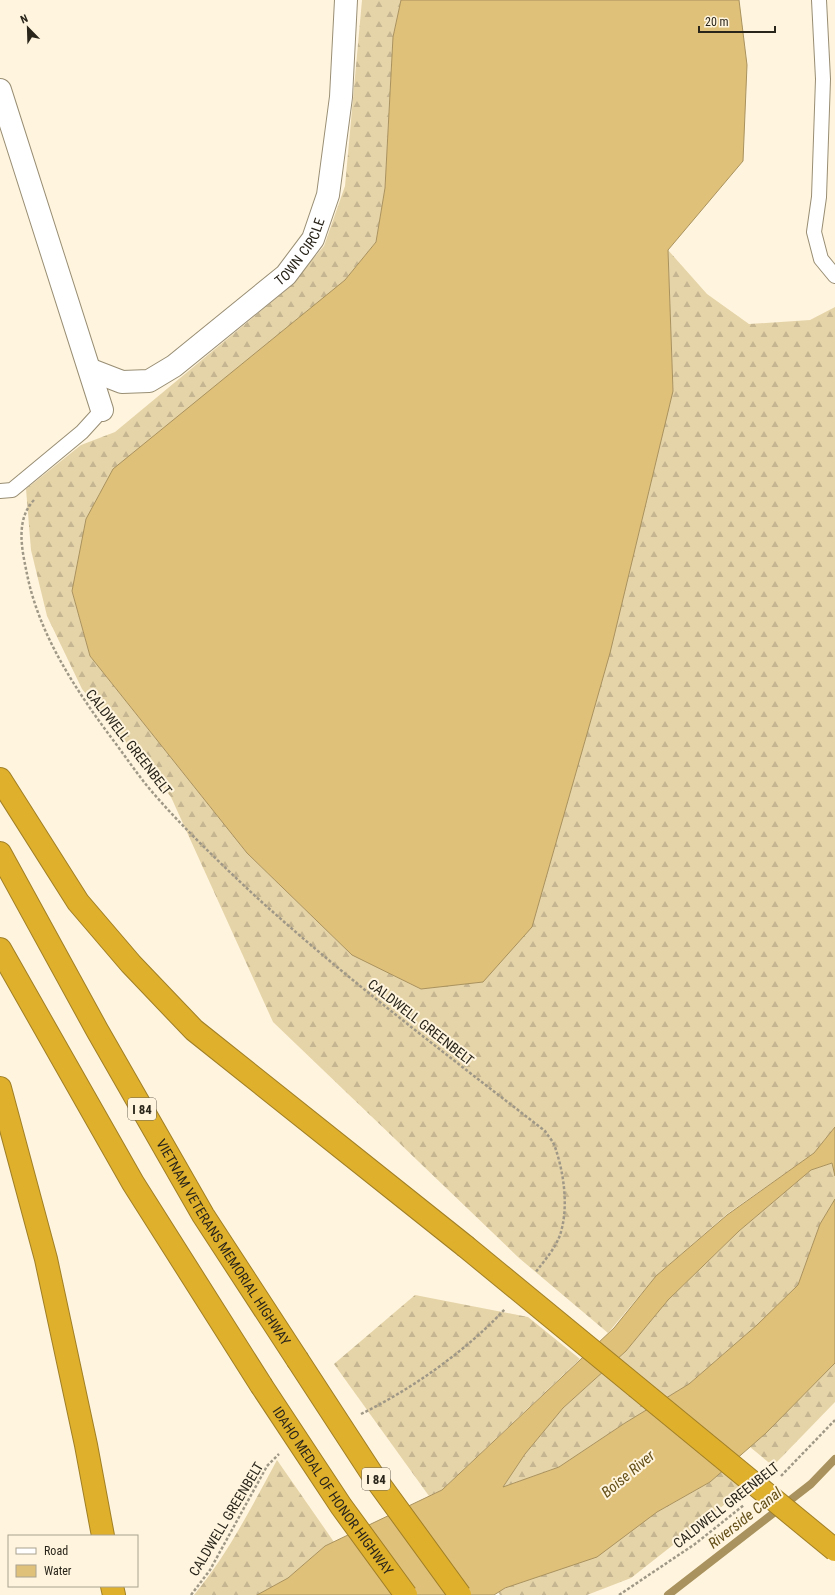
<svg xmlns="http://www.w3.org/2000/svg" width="835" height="1595" font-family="'Roboto Condensed',sans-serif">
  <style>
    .forest { fill: url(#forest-firs) }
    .water { fill: #e0c17a; stroke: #a9925e }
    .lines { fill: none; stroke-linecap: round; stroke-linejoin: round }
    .stream { stroke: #a9925e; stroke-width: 8 }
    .lane-casing { stroke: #998e74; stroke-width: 16 }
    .street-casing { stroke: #998e74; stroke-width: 24 }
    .highway-casing { stroke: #a07f26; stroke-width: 24 }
    .path { stroke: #a09887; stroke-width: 2.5; stroke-dasharray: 3 2; stroke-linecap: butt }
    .lane { stroke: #fff; stroke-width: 14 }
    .street { stroke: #fff; stroke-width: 22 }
    .highway { stroke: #dfb02c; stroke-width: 22 }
    .highway-bridge-casing { stroke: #a07f26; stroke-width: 24; stroke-linecap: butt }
    .highway-bridge { stroke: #dfb02c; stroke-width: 22 }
    .labels { text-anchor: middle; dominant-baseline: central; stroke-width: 4; stroke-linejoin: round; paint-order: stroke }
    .shield { fill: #fff5de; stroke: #6a6356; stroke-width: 1 }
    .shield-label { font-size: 13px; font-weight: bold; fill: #2a251b }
    .street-label { font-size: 14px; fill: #2a251b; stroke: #fff5de }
    .water-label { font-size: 15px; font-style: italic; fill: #644f18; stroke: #fff5de }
  </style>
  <defs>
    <pattern id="forest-firs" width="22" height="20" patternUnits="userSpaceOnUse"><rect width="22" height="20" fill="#e6d4a9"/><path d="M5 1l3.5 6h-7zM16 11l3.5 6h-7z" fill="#c5b691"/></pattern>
  </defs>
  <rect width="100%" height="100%" fill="#fff5de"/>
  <g class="forest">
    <path d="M362,0h39l-8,37 -8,151 -9,54 -31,38 -273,311 18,65 157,197 105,102 321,-564 -5,-141 39,44 42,30 61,-4 25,-13v820l-21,26 -87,61 -71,62 -48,57 -89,-75 -246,-236 -102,-225 -89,-108 -35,-73 -16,-66 -5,-61 55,-44 34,-13 171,-142 38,-44 21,-60z"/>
    <path d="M832,1163l3,13v23l-15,25 -22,61 -41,40 -68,59 -64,39 -66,44 -56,20 22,-33 38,-46 63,-57 42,-51 71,-69 72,-61z"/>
    <path d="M415,1295l113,22 52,42 -138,131 -13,6 -95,-132z"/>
    <path d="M835,1363v39l-62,64 -23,-19 16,-15z"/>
    <path d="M277,1460l57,82 -9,4 -37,32 -31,17h-63c34,-41 58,-89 83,-135z"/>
    <path d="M722,1471l21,19 -112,88 -44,17h-87l-2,-3 159,-80 53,-30z"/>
  </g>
  <g class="water">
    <path d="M401,0h338l8,65 -4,96 -75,89 5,141 -63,262 -78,274 -49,55 -62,7 -69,-34 -105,-102 -157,-197 -18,-65 14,-72 27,-50 232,-189 31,-38 9,-54 8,-151z"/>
    <path d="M835,1127v49l-3,-13 -21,7 -72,61 -71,69 -42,51 -63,57 -38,46 -22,33 56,-20 66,-44 64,-39 68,-59 41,-40 22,-61 15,-25v164l-69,70 -56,49 -53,30 -60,45 -92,31 -11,7h-237l31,-17 37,-32 117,-56 172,-162 42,-52 71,-61 87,-62z"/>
  </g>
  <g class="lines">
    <path class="stream" d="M668,1595l143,-111 24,-25"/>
    <g class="lane-casing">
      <g id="lane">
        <path d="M819,0l4,79 -4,118 -5,35 7,27 14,17"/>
        <path d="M0,491l12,-1 70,-58 20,-22"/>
      </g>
    </g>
    <g class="street-casing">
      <g id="street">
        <path d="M0,90l102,320"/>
        <path id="s1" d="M91,370l31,12 27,-1 25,-15 112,-91 27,-36 15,-44 13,-98 5,-97"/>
      </g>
    </g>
    <g class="highway-casing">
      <g id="highway">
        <path d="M0,779l78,123 53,62 63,66 271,216"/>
        <path id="s2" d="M0,853l97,177 106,185 94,144"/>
        <path d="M0,949l133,234 128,202"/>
        <path d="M0,1088l46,171 40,186 17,91"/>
        <path d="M112,1586l2,9"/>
      </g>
    </g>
    <g class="path">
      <path d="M34,500c-19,20 -12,50 -7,74 12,60 47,113 83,162 13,17 25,35 38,51 32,38 69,73 105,107 93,85 193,160 292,237 3,5 8,10 10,16 9,26 14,61 5,88 -5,14 -16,26 -25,38"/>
      <path d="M361,1414c51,-25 105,-63 144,-105"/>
      <path d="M781,1476l54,-56"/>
      <path d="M191,1595l19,-25 57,-104 12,-12"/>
      <path d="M619,1595l76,-51 49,-39"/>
    </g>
    <use href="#lane" class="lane"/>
    <use href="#street" class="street"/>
    <use href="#highway" class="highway"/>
    <g class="highway-bridge-casing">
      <g id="highway-bridge">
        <path d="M465,1246l370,304"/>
        <path d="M297,1359l75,115 88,121"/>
        <path id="s3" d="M261,1385l80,121 65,89"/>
      </g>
    </g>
    <use href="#highway-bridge" class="highway-bridge"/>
  </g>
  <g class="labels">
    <g class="shield">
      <rect x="128" y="1098" width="28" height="22" rx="3"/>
      <rect x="362" y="1468" width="28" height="22" rx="3"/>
    </g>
    <g class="shield-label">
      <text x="142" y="1109">I 84</text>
      <text x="376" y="1479">I 84</text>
    </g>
    <g class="street-label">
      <text stroke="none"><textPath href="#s1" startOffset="261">TOWN CIRCLE</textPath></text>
      <text transform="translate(129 742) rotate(52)">CALDWELL GREENBELT</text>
      <text transform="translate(421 1022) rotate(38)">CALDWELL GREENBELT</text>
      <text stroke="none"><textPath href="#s2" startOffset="449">VIETNAM VETERANS MEMORIAL HIGHWAY</textPath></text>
      <text stroke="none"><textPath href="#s3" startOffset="128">IDAHO MEDAL OF HONOR HIGHWAY</textPath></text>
      <text transform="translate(726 1505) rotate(-38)">CALDWELL GREENBELT</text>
      <text transform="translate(226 1519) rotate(-59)">CALDWELL GREENBELT</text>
    </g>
    <g class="water-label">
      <text transform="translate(628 1474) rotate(-40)">Boise River</text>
      <text transform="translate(745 1518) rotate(-38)">Riverside Canal</text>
    </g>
  </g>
  <rect x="8" y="1535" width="130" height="52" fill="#fff5de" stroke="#aaa290"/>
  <rect x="16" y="1548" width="20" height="6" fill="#ffffff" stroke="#aaa290"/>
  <text x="44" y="1555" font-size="12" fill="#2a251b">Road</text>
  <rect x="16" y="1565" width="20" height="12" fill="#e0c17a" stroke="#aaa290"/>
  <text x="44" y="1575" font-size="12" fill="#2a251b">Water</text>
  <g transform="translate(28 28) rotate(337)" stroke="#fff5de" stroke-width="3" paint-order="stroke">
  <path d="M0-3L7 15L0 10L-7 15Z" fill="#2a251b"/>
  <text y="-6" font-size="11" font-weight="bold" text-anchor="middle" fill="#2a251b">N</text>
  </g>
  <path d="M699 26v6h76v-6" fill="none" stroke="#2a251b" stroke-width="2"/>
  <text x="705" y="26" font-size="12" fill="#2a251b" stroke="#fff5de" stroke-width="3" paint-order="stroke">20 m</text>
</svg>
